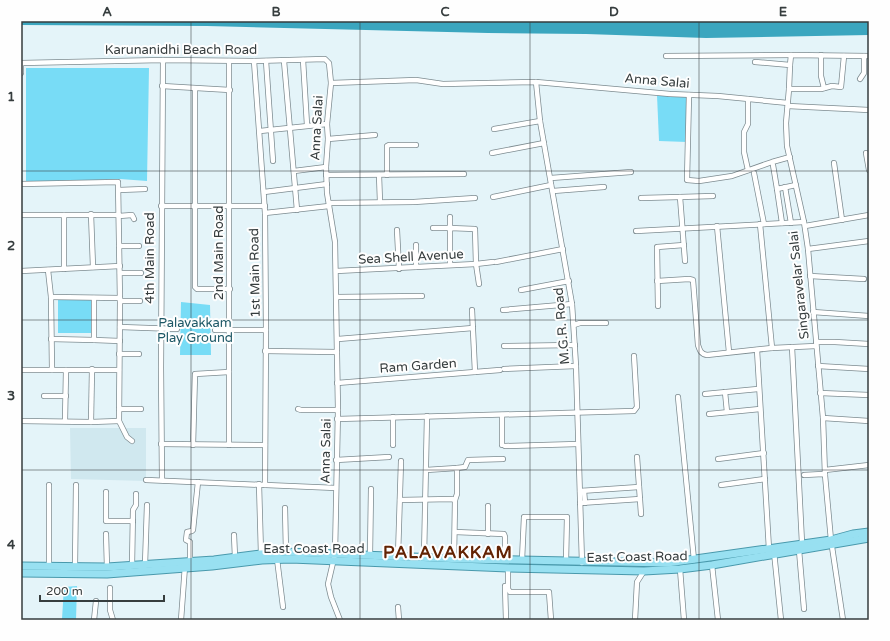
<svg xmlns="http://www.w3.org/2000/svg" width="890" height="641" font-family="'Varela Round',sans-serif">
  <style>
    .built { fill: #d0e8ef }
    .green { fill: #78dcf6 }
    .water { fill: #3ba6bf }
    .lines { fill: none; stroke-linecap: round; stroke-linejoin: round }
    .street-casing { stroke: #7d8b90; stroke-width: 6 }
    .primary-casing { stroke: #4999ac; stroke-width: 9 }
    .street { stroke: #fff; stroke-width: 4.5 }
    .primary { stroke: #98e0f1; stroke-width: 7 }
    .grid { fill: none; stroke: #363d3e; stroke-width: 1; stroke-opacity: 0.55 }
    .labels { text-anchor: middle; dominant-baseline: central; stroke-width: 4; stroke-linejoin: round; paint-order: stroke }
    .street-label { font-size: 13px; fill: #363d3e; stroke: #fefefe }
    .park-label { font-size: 13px; fill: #1e5866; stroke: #fefefe }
    .district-label { font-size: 17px; font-weight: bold; letter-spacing: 1px; fill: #622303; stroke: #fefefe }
    .neatline { fill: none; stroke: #363d3e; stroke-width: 1.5 }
    .grid-label { font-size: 13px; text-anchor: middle; font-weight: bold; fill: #363d3e }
  </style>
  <rect width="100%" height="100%" fill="#e4f4f9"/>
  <path class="built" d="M70,428h76v53l-75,-2z"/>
  <g class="green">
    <path d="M26,68h123l-2,113 -27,-2 -94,4z"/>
    <path d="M657,95l30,1v46l-28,-1z"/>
    <path d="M91,297v36h-33v-35z"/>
    <path d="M181,302l29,3 1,50h-31z"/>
    <path d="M77,586l-1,34h-39l25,-1 2,-32z"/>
  </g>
  <path class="water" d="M21,21h848v14l-163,3 -120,-4 -98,-1 -281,-7 -186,-1z"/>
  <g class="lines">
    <g class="street-casing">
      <g id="street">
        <path d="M821,55v21l3,12"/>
        <path d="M666,56l125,-1"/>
        <path d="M303,60l4,65"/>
        <path d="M254,61l11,152 1,116 -1,156"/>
        <path d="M266,61l7,100"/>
        <path d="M284,61l13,149"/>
        <path d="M755,62l35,3 -1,24 -3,34 1,23 17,76 4,27 15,169 2,57 6,65 12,80"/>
        <path d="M21,63l142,-3 91,1 71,-2 4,4 2,20 -4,41 1,15 -2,28 1,26 8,49 3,168 -3,144 -7,30 3,13 9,23"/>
        <path d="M21,63v10"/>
        <path d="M790,65l1,-10 78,1"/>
        <path d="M860,79l4,-6v-17"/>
        <path d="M536,82l4,39 32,183 4,62 6,197"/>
        <path d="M331,83l85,-3 27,4 93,-2 134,12 48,2 70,7"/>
        <path d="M162,86l68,4"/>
        <path d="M195,89v198l2,2h33"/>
        <path d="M789,89h32l11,-3 9,1 3,-31"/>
        <path d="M689,95l-2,85 12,1 33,-5 40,-14 18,-5"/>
        <path d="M788,106l81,4"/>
        <path d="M494,129l46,-8"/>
        <path d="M260,131l67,-7"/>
        <path d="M328,139l47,-4"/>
        <path d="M492,153l52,-10"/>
        <path d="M866,153l3,17"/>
        <path d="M834,163l8,57"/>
        <path d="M773,165l4,24 19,-4"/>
        <path d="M748,170l-4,-18v-20l4,-8v-25"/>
        <path d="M294,171l32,-4"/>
        <path d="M754,173l10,51"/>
        <path d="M326,175l138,-1"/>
        <path d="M379,175l1,27"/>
        <path d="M387,175v-29l2,-1h27"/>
        <path d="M551,178l80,-6"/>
        <path d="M21,184l97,-2 2,119 -1,120 8,16 5,4"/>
        <path d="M785,187l6,36"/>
        <path d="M777,189l5,34"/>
        <path d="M119,190l26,-1"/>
        <path d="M553,191l51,-4"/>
        <path d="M264,192l63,-8"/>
        <path d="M493,197l58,-12"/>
        <path d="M641,198l39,-1"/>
        <path d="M329,203l85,-1 61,-4"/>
        <path d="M161,206h104"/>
        <path d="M265,213l64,-7"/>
        <path d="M91,214l2,53"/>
        <path d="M21,215h98"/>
        <path d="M119,216l13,-1 2,4"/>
        <path d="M760,224l12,124"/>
        <path d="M717,226l12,126"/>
        <path d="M805,226l64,-11"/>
        <path d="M433,228h17v-11"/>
        <path d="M397,230l2,39"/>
        <path d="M636,231l168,-9"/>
        <path d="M119,246h20"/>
        <path d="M808,249l61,-8"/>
        <path d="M685,261l-5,-64 33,-1"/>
        <path d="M496,262l67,-13"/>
        <path d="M416,267v-22"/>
        <path d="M64,269v-54"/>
        <path d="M48,270l3,27 1,73"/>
        <path d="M21,271l99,-5"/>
        <path d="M336,271l140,-7 -1,-35 -25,-1v37"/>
        <path d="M120,273h21"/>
        <path d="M810,276l54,3"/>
        <path d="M657,281l32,-2 4,1 5,65c2,6 3,9 9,10l65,-7 44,-2"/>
        <path d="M479,284l-3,-20 17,-2"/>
        <path d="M521,290l48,-9"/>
        <path d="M51,297l69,1"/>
        <path d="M337,297l85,-1"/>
        <path d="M120,301h20"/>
        <path d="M658,306l-1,-59 27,-2"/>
        <path d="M472,310l3,62"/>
        <path d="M503,310l69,-6"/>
        <path d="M813,312l56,4"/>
        <path d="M574,325l6,-2h26"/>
        <path d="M120,327l57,2"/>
        <path d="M215,330h51"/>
        <path d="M51,339l43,1v-42"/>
        <path d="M338,339l135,-11"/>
        <path d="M94,340l26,1"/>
        <path d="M816,342h19l34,2"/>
        <path d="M504,346l71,-1"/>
        <path d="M792,347l10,196"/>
        <path d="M757,350l12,199"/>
        <path d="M265,351l72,1"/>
        <path d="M119,354h20"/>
        <path d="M818,366l51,3"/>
        <path d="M504,369l72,-3"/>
        <path d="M21,370h98"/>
        <path d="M337,383l163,-13"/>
        <path d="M725,392l2,20"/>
        <path d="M820,393l49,2"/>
        <path d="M705,394l53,-5"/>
        <path d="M44,396h22"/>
        <path d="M678,397l16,163"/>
        <path d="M119,409h22"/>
        <path d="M298,409l3,1h37"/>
        <path d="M709,414l51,-5"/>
        <path d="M502,415v30"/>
        <path d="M823,418l46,3"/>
        <path d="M337,419l297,-8 3,-4 -3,-51"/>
        <path d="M21,421l70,1 28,-1"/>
        <path d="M65,421l1,-51"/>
        <path d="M91,422l1,-53"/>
        <path d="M161,444l104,1"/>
        <path d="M193,445l2,-71 34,-2"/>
        <path d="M229,445v-384"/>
        <path d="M393,445v-28"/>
        <path d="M505,446l73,-2"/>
        <path d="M637,457l4,57"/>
        <path d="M718,459l46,-6"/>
        <path d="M336,460l53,-3"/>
        <path d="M457,468l8,-1 3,-7 35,-1"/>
        <path d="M426,470l31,-2v26l-2,6 -1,59"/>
        <path d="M825,470l44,-5"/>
        <path d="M804,475l19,-1 2,1"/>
        <path d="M146,480l190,8"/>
        <path d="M162,480l-1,-112 2,-308"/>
        <path d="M259,484l2,70"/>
        <path d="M721,485l44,-6"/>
        <path d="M580,491l59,-4"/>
        <path d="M584,491l1,12"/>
        <path d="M106,492v29h27"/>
        <path d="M400,500l52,-1 3,1"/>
        <path d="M580,503l60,-4"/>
        <path d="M285,508l1,44"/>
        <path d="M455,532l49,2 1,3v23"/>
        <path d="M106,534l1,33"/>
        <path d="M488,534v-28"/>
        <path d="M234,535l1,22"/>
        <path d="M799,550l5,59"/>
        <path d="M774,552l7,68"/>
        <path d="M370,555l1,-66"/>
        <path d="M398,556l3,-95"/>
        <path d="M424,557l3,-141"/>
        <path d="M277,559l6,48"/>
        <path d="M522,560l2,-43h43l-1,44"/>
        <path d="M190,562v-20l-4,-2 1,-8 5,-1 1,-1 5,-48"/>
        <path d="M145,565l2,-60"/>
        <path d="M712,565l6,55"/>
        <path d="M132,566l1,-56 3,-5v-11"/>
        <path d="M49,567v-82"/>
        <path d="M75,567l1,-82"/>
        <path d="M508,568v21l2,3h39l2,28"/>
        <path d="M680,569l4,51"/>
        <path d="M505,586l1,34"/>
        <path d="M110,588v22l3,10"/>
        <path d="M398,607l1,13"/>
        <path d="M94,620l2,-19"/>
        <path d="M181,620l4,-54"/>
        <path d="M635,620l2,-38 7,-11"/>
      </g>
    </g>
    <g class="primary-casing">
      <g id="primary">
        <path d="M21,566l86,1 107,-7 47,-6 25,-2 178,7 203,4 164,-23 22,-6 16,-2"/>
        <path d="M21,573l86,1 105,-8 50,-6 29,-1 217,9 136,3 36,-2 32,-4 157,-27"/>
      </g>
    </g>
    <use href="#street" class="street"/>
    <use href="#primary" class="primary"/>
  </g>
  <path class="grid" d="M191,21v599M360,21v599M530,21v599M699,21v599M21,171h848M21,320h848M21,470h848"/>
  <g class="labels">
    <g class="street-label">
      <text x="181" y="50">Karunanidhi Beach Road</text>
      <text transform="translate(657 81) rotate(5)">Anna Salai</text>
      <text transform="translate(317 128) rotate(-87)">Anna Salai</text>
      <text transform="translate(219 253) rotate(-90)">2nd Main Road</text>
      <text transform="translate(411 257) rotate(-3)">Sea Shell Avenue</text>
      <text transform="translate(150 258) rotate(-90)">4th Main Road</text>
      <text transform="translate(255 273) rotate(-91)">1st Main Road</text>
      <text transform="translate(799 285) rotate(-96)">Singaravelar Salai</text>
      <text transform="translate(562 326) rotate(-95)">M.G.R. Road</text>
      <text transform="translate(418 366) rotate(-4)">Ram Garden</text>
      <text transform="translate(326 451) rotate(-89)">Anna Salai</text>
      <text x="314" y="549">East Coast Road</text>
      <text transform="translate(637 557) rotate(-1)">East Coast Road</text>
    </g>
    <g class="park-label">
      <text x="195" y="323">Palavakkam<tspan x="195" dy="15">Play Ground</tspan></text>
    </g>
    <g class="district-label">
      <text x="448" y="552">PALAVAKKAM</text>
    </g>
  </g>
  <rect width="890" height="641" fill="none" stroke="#fefefe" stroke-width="44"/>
  <path d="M40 595v6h124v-6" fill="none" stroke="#363d3e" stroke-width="2"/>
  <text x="46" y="595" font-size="12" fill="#363d3e" stroke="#fefefe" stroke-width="3" paint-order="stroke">200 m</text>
  <rect x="22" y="22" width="846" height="597" class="neatline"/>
  <g class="grid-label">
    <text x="107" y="16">A</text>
    <text x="276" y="16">B</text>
    <text x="445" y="16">C</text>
    <text x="614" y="16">D</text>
    <text x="783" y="16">E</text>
    <text x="11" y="101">1</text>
    <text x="11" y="250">2</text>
    <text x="11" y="400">3</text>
    <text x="11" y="549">4</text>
  </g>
</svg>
